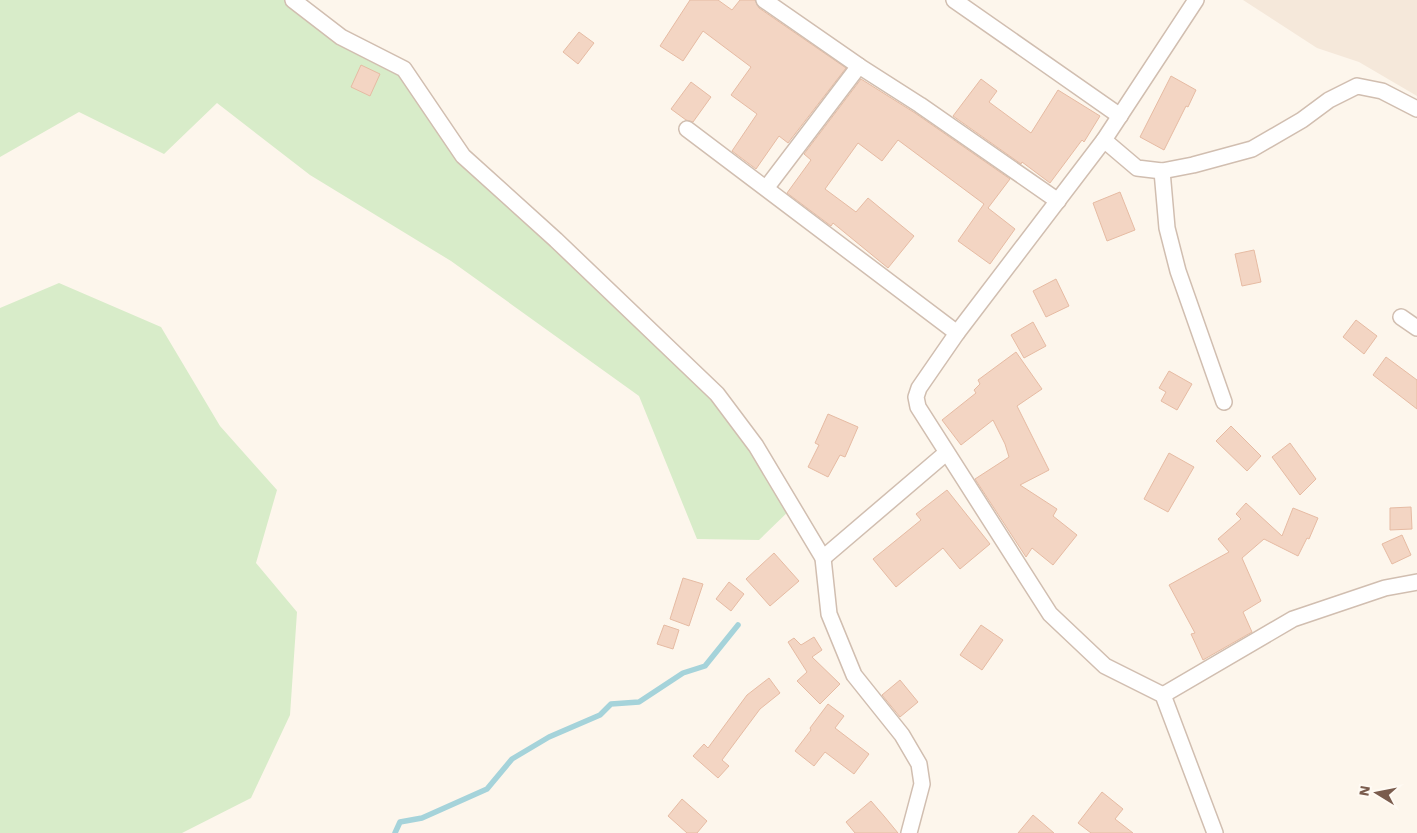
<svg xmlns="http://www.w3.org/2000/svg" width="1417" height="833" font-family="'Work Sans',sans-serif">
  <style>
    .residential { fill: #f5e8da }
    .green { fill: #d8ecc9 }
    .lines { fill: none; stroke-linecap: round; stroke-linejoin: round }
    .stream { stroke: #a5d3da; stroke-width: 5.5 }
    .building { fill: #f3d5c3; stroke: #e6bba3 }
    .street-casing { stroke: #d1beb0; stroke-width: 18 }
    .street { stroke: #fff; stroke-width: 15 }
  </style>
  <rect width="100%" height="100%" fill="#fdf6ec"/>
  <path class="residential" d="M1243,0h174v96l-58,-34 -42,-14z"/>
  <g class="green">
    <path d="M0,0h293l111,69 59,87 254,238 76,113 -34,33 -62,-1 -58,-143 -188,-135 -141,-86 -93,-72 -53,51 -85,-42 -79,45z"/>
    <path d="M59,283l102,44 59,99 57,64 -21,73 41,49 -7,103 -39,83 -69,35h-182v-525z"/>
  </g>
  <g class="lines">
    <path class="stream" d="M395,833l5,-11 22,-4 65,-29 25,-30 37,-22 51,-22 11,-11 28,-2 44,-29 22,-7 33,-41"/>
  </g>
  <g class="building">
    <path d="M690,0h28l14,10 8,-10h15l4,8 87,60 -58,75 -9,-7 -23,33 -24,-18 25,-37 -26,-19 20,-28 -48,-36 -20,30 -23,-15z"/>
    <path d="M579,32l15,11 -16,21 -15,-12z"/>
    <path d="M361,65l19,9 -10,22 -19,-9z"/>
    <path d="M1171,76l25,14 -8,17 -2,-1 -22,44 -24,-13z"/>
    <path d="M861,79l54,34 95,66 -22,29 27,21 -25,35 -32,-23 26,-37 -86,-64 -16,21 -24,-18 -33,46 31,23 12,-14 46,38 -26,32 -55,-45 -2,3 -44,-33 24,-33 -7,-6z"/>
    <path d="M981,79l16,12 -8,11 42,31 27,-43 42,26 -16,26 -2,-2 -32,43 -28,-21 -1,2 -68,-48z"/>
    <path d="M691,82l20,15 -18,25 -7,-2 -15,-11z"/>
    <path d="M1120,192l15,38 -28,11 -14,-38z"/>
    <path d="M1254,250l7,32 -19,4 -7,-32z"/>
    <path d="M1056,279l13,27 -23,11 -13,-26z"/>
    <path d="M1356,320l21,16 -13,18 -21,-17z"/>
    <path d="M1033,322l13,24 -22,12 -13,-23z"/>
    <path d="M1016,352l26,37 -25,17 32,64 -29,15 37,24 -4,7 24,19 -24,30 -21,-17 -6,9 -51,-78 34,-22 -4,-13 -12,-24 -32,25 -19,-25 34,-27 -2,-3 6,-6 -2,-4z"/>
    <path d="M1386,357l31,23v29l-44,-34z"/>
    <path d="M1169,371l23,13 -15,26 -16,-9 5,-9 -7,-4z"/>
    <path d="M828,414l30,13 -13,30 -5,-2 -12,22 -20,-10 11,-22 -4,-2z"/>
    <path d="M1231,426l30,30 -14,15 -31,-30z"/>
    <path d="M1290,443l26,36 -16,16 -28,-38z"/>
    <path d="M1169,453l25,14 -26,45 -24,-13z"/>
    <path d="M947,490l43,54 -30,25 -17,-21 -47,39 -23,-28 48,-39 -5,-6z"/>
    <path d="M1246,503l36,33 11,-28 25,10 -9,21 -2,-1 -9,18 -34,-17 -22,19 19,43 -18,11 9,20 -49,28 -12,-26 4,-1 -26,-48 60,-33 -11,-13 23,-20 -5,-5z"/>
    <path d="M1411,507l1,22 -22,1v-22z"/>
    <path d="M1402,535l9,20 -19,9 -10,-20z"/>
    <path d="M774,553l25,28 -29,25 -24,-27z"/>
    <path d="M683,578l20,6 -14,42 -19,-7z"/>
    <path d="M729,582l15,12 -13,17 -15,-12z"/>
    <path d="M664,625l15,5 -6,19 -16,-5z"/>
    <path d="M981,625l22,15 -21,30 -22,-15z"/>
    <path d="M814,637l8,13 -10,7 28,27 -20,20 -23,-23 10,-9 -19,-30 6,-4 7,7z"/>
    <path d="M769,678l11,15 -20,16 -38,51 7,6 -11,12 -25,-22 11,-12 4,4 39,-53z"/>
    <path d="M900,680l18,22 -18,15 -18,-22z"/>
    <path d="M828,704l16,12 -9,12 34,26 -15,20 -29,-22 -11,14 -19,-15 16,-21 -1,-2z"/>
    <path d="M1102,792l21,17 -8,10 18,14h-42l-13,-10z"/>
    <path d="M682,799l25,22 -10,12h-10l-19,-17z"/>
    <path d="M871,801l13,15 14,17h-43l-9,-11z"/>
    <path d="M1033,815l21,18h-36z"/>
  </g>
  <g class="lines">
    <g class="street-casing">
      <g id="street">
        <path d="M293,0l48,37 63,32 59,87 93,84 161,154 39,52 67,112 6,56 25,61 48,60 17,29 3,20 -13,49"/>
        <path d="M764,0l95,66 61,39 138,96"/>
        <path d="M954,0l166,116"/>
        <path d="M1196,0l-92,140 -147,193 -38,55 -3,9 2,10 132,207 55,52 58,29 52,138"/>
        <path d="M687,129l270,204"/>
        <path d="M1104,140l33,28 25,3 31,-6 59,-16 50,-29 27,-20 28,-14 25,5 35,18"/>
        <path d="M1162,171l5,57 11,43 46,131"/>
        <path d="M767,187l92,-121"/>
        <path d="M1401,317l16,11"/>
        <path d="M823,558l123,-105"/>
        <path d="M1163,695l130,-76 92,-31 32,-6"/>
      </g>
    </g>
    <use href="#street" class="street"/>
  </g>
  <g transform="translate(1377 793) rotate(280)" stroke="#fffaf3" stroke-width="4" paint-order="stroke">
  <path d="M0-4L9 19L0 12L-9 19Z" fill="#7a5c4d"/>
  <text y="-8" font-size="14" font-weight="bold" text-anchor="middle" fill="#7a5c4d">N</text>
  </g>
</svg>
